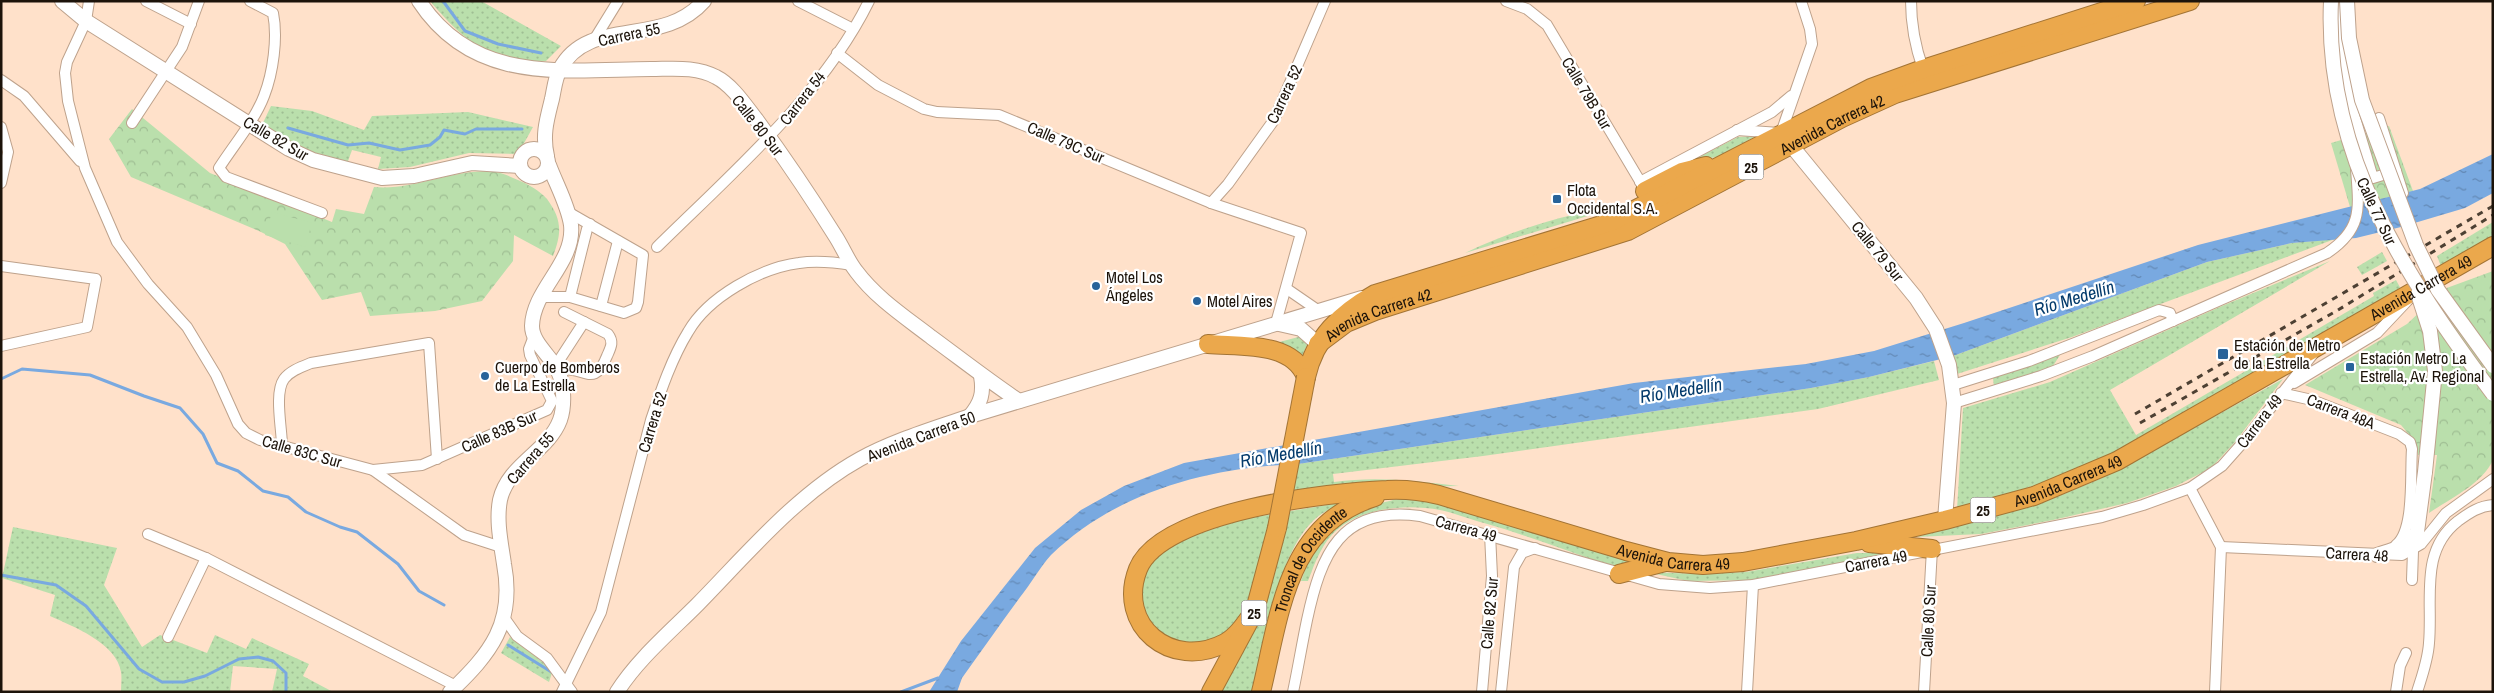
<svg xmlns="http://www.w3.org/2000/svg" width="2494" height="693" font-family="'Archivo Narrow',sans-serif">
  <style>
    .grass { fill: url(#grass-dots) }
    .park { fill: url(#park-crowns) }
    .pitch { fill: #badfac }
    .water { fill: url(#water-ripples) }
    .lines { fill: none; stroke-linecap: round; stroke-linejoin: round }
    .stream { stroke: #79a9e0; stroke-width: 3 }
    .street-casing { stroke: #bea28c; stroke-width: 12 }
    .secondary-casing { stroke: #bea28c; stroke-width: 16 }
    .highway-casing { stroke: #a37435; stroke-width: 20 }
    .street { stroke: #fff; stroke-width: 10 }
    .secondary { stroke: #fff; stroke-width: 14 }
    .highway { stroke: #eba84c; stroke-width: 18 }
    .rail { stroke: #4d4033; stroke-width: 3; stroke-dasharray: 6 6; stroke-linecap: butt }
    .secondary-bridge-casing { stroke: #bea28c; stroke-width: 16; stroke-linecap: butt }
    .highway-bridge-casing { stroke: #a37435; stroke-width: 20; stroke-linecap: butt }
    .secondary-bridge { stroke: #fff; stroke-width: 14 }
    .highway-bridge { stroke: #eba84c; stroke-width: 18 }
    .poi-dot { fill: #28639a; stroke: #fff; stroke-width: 2 }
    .labels { text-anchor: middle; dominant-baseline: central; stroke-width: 4.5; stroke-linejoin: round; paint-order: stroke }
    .shield { fill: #fff; stroke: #605a54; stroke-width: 1 }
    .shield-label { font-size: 15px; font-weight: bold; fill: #1c130a }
    .street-label { font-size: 16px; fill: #1c130a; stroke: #fff }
    .poi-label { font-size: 16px; fill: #1c130a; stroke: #fff; text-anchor: start }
    .water-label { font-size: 18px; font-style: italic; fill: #033a6b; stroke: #fff }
  </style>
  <defs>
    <pattern id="grass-dots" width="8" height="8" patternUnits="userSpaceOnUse" patternTransform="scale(1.25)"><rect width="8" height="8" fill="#badfac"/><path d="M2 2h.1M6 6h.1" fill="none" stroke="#9fbe93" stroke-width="1.8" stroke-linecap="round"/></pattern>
    <pattern id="park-crowns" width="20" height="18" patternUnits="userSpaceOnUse" patternTransform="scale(1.25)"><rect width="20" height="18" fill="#badfac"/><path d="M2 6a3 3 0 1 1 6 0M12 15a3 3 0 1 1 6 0" fill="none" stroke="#9fbe93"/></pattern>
    <pattern id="water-ripples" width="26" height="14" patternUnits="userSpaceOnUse" patternTransform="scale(1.25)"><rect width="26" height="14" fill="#79a9e0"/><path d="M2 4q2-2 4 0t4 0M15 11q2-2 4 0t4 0" fill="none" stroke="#6288b4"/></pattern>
  </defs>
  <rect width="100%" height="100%" fill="#ffe1ca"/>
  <g class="grass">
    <path d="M430,1h51l80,45 -15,15c-13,0 -27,1 -39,-2 -32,-8 -57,-34 -77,-58z"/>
    <path d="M271,106l41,5 52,19 8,-14 96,-4 65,15 -15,27 -49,-1 -59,14 -32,2 3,-12 -29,-7 -5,14 -45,-15 -40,-24z"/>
    <path d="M1756,136l-38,21 -25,3 45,-23z"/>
    <path d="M1624,205l-159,48c50,-24 104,-40 159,-48z"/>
    <path d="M2493,222v17l-51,30 -5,-13z"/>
    <path d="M2335,239l-263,98 -115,37 -4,-18 254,-94 85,-19z"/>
    <path d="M2382,252l5,9 -25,14 -5,-8z"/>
    <path d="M2330,261l-220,129 26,45 238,-139 -1,-3 23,-13 6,11 -252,145 -92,42 -101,32 6,-102 87,-26 172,-76z"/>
    <path d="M1302,336l7,5 -7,15 -9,-6 -25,-5z"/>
    <path d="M2060,355l-7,11 -59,21 -1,-9z"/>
    <path d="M1934,361l5,19 -121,29 -335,47 -150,18 1,8c42,-6 82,-1 125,4l-66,1 -101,8 6,-31 513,-76 58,-11z"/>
    <path d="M2283,379l-48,63 -24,26 -35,18 -49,17 -74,17 -72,14 -65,3 131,-36 55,-23z"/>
    <path d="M1402,498l39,4 192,57 -16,9c-44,-15 -88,-32 -133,-45 -15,-4 -29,-10 -44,-13 -32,-6 -76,-3 -102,19 -16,13 -23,34 -30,52h-7c20,-55 45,-71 101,-83z"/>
    <path d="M1351,501c-9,4 -20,7 -28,12 -44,27 -59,131 -71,179h-35l45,-83 13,-36 10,-44c-15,32 -37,97 -70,112 -11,5 -30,3 -42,4l-25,-19 -9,-34 3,-17 13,-21 28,-15 60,-20z"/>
    <path d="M13,527l104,21 -13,37 38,62 18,-12 47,18 8,-18 31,14 6,-11 57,26 -6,12 30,16h-61l5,-23 -44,-3 -3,26h-109c0,-7 1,-14 0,-20 -4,-29 -49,-46 -71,-56l5,-21 -53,-17z"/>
    <path d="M1857,553h33l-129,27 -73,1 -41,-9 52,2 47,-2z"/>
    <path d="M510,637l43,33 -4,12 -48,-29z"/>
  </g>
  <g class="park">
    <path d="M132,109l78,64 122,49 4,-13 28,5 10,-27c40,4 84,-20 122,-15 7,1 15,5 22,8 10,4 22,11 29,19 15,20 15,34 6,57l-39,-21 -1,26 -31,40 -47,10 -65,5 -9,-24 -39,8 -37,-56 -26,-13 -128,-54 -22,-38z"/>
    <path d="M2389,126l24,65 -63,16 -19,-64z"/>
    <path d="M2493,271v189c-11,24 -42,38 -64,53l8,-58h-19l-3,-13 -14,-17 -96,-40 102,-61 37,-35z"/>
  </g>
  <path class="pitch" d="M272,212l40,11 -7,24 -40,-12z"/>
  <path class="water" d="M2493,154v39l-28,15 -64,19 -45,11 -64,5 -85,19 -254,94 -84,21 -58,11 -513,76c-89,3 -182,28 -247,91 -10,11 -18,25 -27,37 -21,28 -41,57 -62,86l-5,14h-28l32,-51 74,-93 46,-38 43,-24 60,-23 450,-80 172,-19 68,-13 90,-28 234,-78 222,-56z"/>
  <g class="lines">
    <g class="stream">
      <path d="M443,1l22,30 33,13 43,9"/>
      <path d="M288,128l60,17 21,-2 31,7 30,-5 10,-8 4,-7 21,4 11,-5h46"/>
      <path d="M1,379l21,-10 68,6 54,21 36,12 23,26 14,29 21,8 25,20 25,6 18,15 34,15 17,5 41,32 21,27 25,14"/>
      <path d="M1,575l55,10 30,21 53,63 23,13h22l21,-6 34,-17 19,-2 15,4 13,12v19"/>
      <path d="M508,645l45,28"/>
      <path d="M901,692l37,-14"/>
    </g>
    <g class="street-casing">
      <g id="street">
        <path d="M89,1l-3,20 -19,41 -2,11 3,28 17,67 32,74 31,42 39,43 29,48 22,49 8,9 14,7 113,30 91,65 37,12"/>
        <path d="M146,1l45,23"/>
        <path d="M250,1l23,12c5,25 0,60 -9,83 -9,24 -31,50 -45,72l7,9 96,36"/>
        <path d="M798,1l55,28"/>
        <path d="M1506,1l21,8 20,16 100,168"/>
        <path d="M1911,1c0,24 4,45 12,68"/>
        <path d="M2338,1l4,60 7,37 24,80 23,-7"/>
        <path d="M594,40l24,-39"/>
        <path d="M837,53l41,32 46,24 13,3 62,3 212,88 90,30 -25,90"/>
        <path d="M1,80l23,16 56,65"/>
        <path d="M2379,118l24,75"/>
        <path d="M132,123l50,-76 17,-46"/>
        <path d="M1,127l7,25 -7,31"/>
        <path d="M1737,130l44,3 31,-89 -2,-15 -9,-28"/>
        <path d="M1640,182l132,-70 19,-16"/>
        <path d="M1211,203l17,-19 46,-64 51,-119"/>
        <path d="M657,247c74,-73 166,-152 212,-246"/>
        <path d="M1,266l95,13 -9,48 -86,19"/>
        <path d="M1287,289l32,22"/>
        <path d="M541,297h29l54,16 12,-5 2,-6 5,-47 -75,-43"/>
        <path d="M570,297l17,-68 3,-5"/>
        <path d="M601,306l17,-65"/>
        <path d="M553,364l7,-5 24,-37"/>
        <path d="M558,371c26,-8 35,20 49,-15 4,-9 7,-14 1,-22l-44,-22"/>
        <path d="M2294,383l83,-50 33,-35"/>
        <path d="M1953,385l76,-24 130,-51 11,3 3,8"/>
        <path d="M2281,393l31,7 87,34 11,8 2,7c-2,25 3,81 -16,96"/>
        <path d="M1954,403l87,-27 52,-20 234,-103c36,-24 32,-45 29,-84"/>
        <path d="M282,446c0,-17 -8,-53 2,-67 6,-8 17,-12 27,-16l118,-20 8,116"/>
        <path d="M373,470l49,-5 125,-55 5,-9 -22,-46 -1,-6 5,-13"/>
        <path d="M2190,488l31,59 -6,145"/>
        <path d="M148,534l58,24 250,128"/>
        <path d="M2221,547l181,8 19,-11 25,-31 47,-34"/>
        <path d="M2412,580l1,-29"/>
        <path d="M505,619l12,17 30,22 25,34"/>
        <path d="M168,637l38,-79"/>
        <path d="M562,692l39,-80 50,-192c10,-30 21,-62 37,-88 20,-35 72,-64 111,-69 18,-3 35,-1 53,2"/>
        <path d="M1293,692c5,-24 9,-48 14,-72 14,-65 33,-115 113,-104l239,68 51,4 43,-3 349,-68 41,-12 47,-17 32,-22 24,-27 67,-85"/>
        <path d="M1482,692l10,-116 -2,-42"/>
        <path d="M1501,692l13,-125 8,-14 13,-5"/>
        <path d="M1747,692l6,-107"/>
        <path d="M1924,692l8,-143"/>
        <path d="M2396,692l4,-26 6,-13"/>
        <path d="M2417,692c5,-16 11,-32 12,-49 4,-43 -10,-92 29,-122 11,-8 21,-15 35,-16"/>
      </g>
    </g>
    <g class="secondary-casing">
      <g id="secondary">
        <path d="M62,1l24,20 203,128 24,11 69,18 32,-2 58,-13 48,3"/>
        <path d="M419,1c55,84 144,69 232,68 21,0 45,-3 65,8 16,8 29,28 40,42 28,38 55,78 80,118 7,11 12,24 20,34 20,27 49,46 75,66 30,22 58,44 88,64"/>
        <path d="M1786,139l130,159 20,31 13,36 5,38 -9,117"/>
        <circle cx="534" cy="163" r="14"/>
        <path d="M547,156c-5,-21 0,-37 5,-57 2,-9 3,-21 8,-30 29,-54 102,-20 144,-68"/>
        <path d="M1279,324l22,5 17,15"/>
        <path d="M970,416c11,-13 14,-23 11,-40"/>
        <path d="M2377,555c15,-5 31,-8 40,-23l8,-60"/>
        <path d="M450,692c41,-39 65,-69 54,-128 -3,-21 -8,-43 -4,-64 8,-36 48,-48 60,-80 5,-14 4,-36 -2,-49 -7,-15 -26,-28 -26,-45 1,-37 43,-63 39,-101 -3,-20 -15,-41 -22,-60"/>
        <path d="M617,692c20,-32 53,-60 80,-87 50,-51 100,-111 163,-146 35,-19 73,-30 110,-43l392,-118"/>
      </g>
    </g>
    <g class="highway-casing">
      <g id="highway">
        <path d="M1645,191l37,-19 24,-6"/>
        <path d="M1208,344c32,3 84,-3 98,33"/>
        <path id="s1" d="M1318,344l28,-21 29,-12 253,-80 214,-113 53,-24 295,-93"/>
        <path d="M1306,377c9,-40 35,-64 69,-83l236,-72 260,-134 52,-19 213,-68"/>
        <path d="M1869,543l63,6"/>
        <path d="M1619,574l46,-12"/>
        <path id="s2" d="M1255,610c-8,11 -17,26 -30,33 -54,28 -109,-18 -87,-74 23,-58 193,-77 249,-79 17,-1 35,1 52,5l187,56 42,11 35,3 40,-3 113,-21 89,-21 89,-24 83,-35 376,-215"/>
        <path d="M1211,692l44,-82 22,-82"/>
        <path id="s3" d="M1261,692c19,-77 25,-168 114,-195"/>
      </g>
    </g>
    <use href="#street" class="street"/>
    <use href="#secondary" class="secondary"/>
    <use href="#highway" class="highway"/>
    <g class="rail">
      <path d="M2135,414l358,-208"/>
      <path d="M2140,423l198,-113 155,-95"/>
    </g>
    <g class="secondary-bridge-casing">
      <g id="secondary-bridge">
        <path d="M2331,1c-7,154 74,274 162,393"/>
        <path d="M2347,1l2,37 13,62 54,145 22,45 55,76"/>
        <path d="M2418,294l12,37 5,40 -10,101"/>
      </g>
    </g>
    <g class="highway-bridge-casing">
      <path id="highway-bridge" d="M1277,528l29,-151"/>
    </g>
    <use href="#secondary-bridge" class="secondary-bridge"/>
    <use href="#highway-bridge" class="highway-bridge"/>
  </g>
  <g class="poi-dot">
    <rect x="1552" y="194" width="10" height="10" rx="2.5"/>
    <circle cx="1096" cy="286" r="5"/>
    <circle cx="1197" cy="301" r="5"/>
    <rect x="2217" y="348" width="12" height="12" rx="2.5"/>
    <rect x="2345" y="362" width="10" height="10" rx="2.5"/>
    <circle cx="485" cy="376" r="5"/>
  </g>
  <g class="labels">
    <g class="shield">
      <rect x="1738.5" y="154.5" width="25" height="25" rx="4"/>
      <rect x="1970.5" y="497.5" width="25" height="25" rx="4"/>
      <rect x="1241.5" y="600.5" width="25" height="25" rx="4"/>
    </g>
    <g class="shield-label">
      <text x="1751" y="167">25</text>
      <text x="1983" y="510">25</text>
      <text x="1254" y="613">25</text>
    </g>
    <g class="street-label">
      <text transform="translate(629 34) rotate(-12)">Carrera 55</text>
      <text transform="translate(1587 93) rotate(59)">Calle 79B Sur</text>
      <text transform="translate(1284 94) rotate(-65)">Carrera 52</text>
      <text transform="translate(802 98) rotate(-52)">Carrera 54</text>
      <text transform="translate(758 125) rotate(52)">Calle 80 Sur</text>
      <text stroke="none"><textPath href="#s1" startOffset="562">Avenida Carrera 42</textPath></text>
      <text transform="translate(276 138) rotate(30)">Calle 82 Sur</text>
      <text transform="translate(1066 142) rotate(23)">Calle 79C Sur</text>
      <text transform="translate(2377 211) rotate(65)">Calle 77 Sur</text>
      <text transform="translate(1878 251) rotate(51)">Calle 79 Sur</text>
      <text stroke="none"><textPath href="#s2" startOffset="1571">Avenida Carrera 49</textPath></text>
      <text stroke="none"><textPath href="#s1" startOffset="68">Avenida Carrera 42</textPath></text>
      <text transform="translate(2341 411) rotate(21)">Carrera 48A</text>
      <text transform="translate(2259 421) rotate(-52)">Carrera 49</text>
      <text transform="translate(652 422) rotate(-73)">Carrera 52</text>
      <text transform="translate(499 431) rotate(-24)">Calle 83B Sur</text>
      <text transform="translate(921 436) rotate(-21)">Avenida Carrera 50</text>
      <text transform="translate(302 451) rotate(16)">Calle 83C Sur</text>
      <text transform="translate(530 458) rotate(-49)">Carrera 55</text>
      <text stroke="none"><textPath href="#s2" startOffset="1168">Avenida Carrera 49</textPath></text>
      <text transform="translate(1466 528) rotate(15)">Carrera 49</text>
      <text stroke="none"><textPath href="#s2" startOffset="762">Avenida Carrera 49</textPath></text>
      <text transform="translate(2357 554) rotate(3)">Carrera 48</text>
      <text transform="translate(1876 561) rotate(-11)">Carrera 49</text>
      <text stroke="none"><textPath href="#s3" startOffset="144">Troncal de Occidente</textPath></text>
      <text transform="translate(1489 613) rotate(-85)">Calle 82 Sur</text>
      <text transform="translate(1928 621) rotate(-87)">Calle 80 Sur</text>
    </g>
    <g class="poi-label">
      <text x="1567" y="190">Flota<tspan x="1567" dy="18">Occidental S.A.</tspan></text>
      <text x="1106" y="277">Motel Los<tspan x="1106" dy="18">Ángeles</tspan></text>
      <text x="1207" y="301">Motel Aires</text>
      <text x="2234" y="345">Estación de Metro<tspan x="2234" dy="18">de la Estrella</tspan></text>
      <text x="2360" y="358">Estación Metro La<tspan x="2360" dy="18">Estrella, Av. Regional</tspan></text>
      <text x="495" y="367">Cuerpo de Bomberos<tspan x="495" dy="18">de La Estrella</tspan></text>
    </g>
    <g class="water-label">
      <text transform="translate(2074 298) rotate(-17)">Río Medellín</text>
      <text transform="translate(1681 390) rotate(-9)">Río Medellín</text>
      <text transform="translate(1281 454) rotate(-10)">Río Medellín</text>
    </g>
  </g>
  <rect width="2494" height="693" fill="none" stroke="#1c130a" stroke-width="5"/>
</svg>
